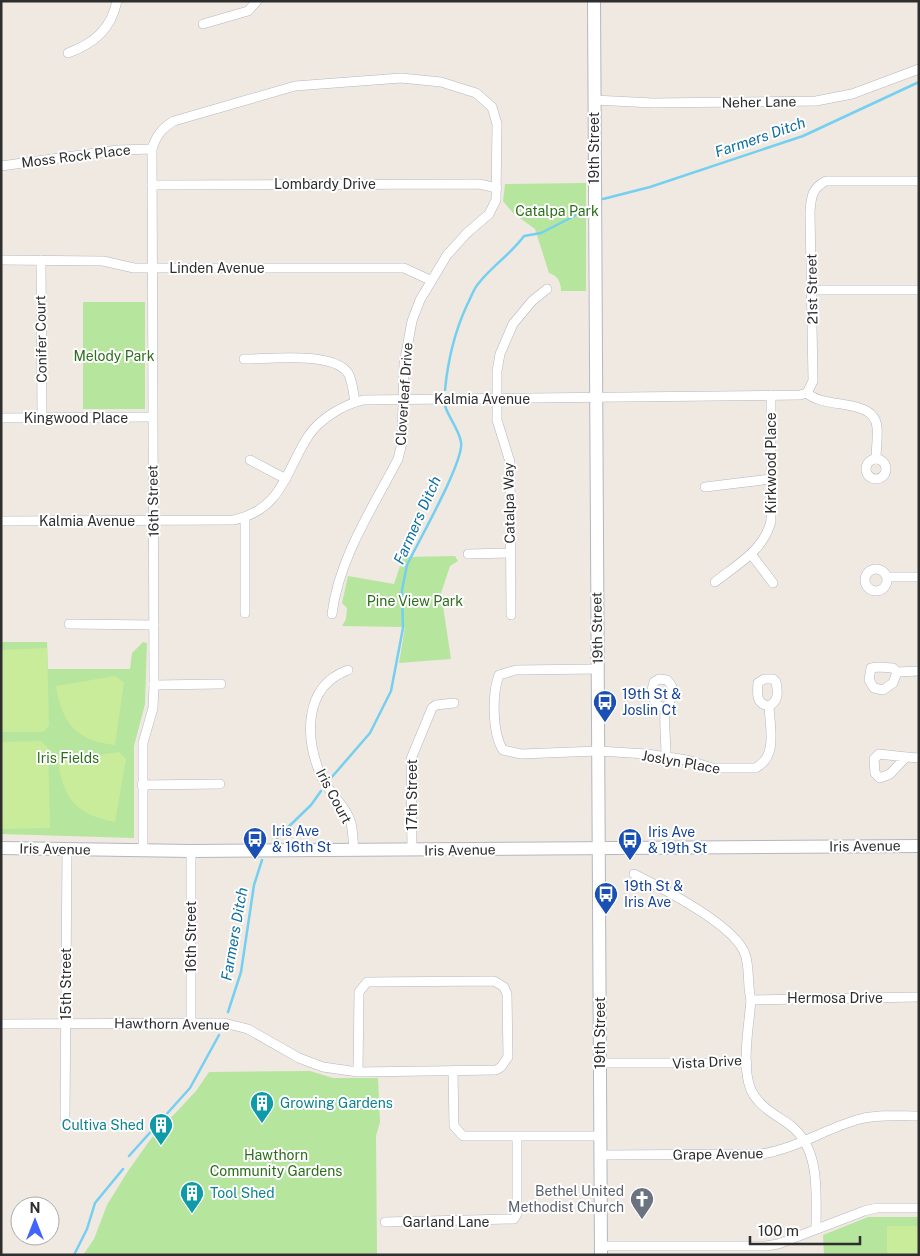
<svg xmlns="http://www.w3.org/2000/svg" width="920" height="1256" font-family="'Public Sans',sans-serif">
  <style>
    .green { fill: #b6e59e }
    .pitch { fill: #c9ec9a }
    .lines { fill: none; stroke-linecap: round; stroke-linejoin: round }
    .stream { stroke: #75cff0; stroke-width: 2.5 }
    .street-casing { stroke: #b4b7c1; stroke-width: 10 }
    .secondary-casing { stroke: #b4b7c1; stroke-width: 14 }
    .street { stroke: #fff; stroke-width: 9 }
    .secondary { stroke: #fff; stroke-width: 12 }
    .labels { text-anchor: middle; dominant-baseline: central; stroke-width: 4; stroke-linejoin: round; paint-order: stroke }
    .street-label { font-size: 14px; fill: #2e2e2e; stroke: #fff }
    .park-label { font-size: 14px; fill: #2c6e1b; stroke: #fff }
    .transit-label { font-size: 14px; fill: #164399; stroke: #fff; text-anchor: start }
    .culture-label { font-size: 14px; fill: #0d838f; stroke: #fff; text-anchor: start }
    .worship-label { font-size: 14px; fill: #5b616d; stroke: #fff; text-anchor: end }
    .water-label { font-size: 15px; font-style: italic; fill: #0d6fa3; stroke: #fff }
  </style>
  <rect width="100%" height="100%" fill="#efe9e1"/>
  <g class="green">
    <path d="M586,183v108h-25c0,-9 -3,-15 -12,-18l-14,-44 -22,-16 -10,-12 2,-17z"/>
    <rect x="83" y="302" width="62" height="107"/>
    <path d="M455,556l3,5 -8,5 -9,27 10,66 -52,4 6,-36 -63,-1 4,-7 1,-11 -5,-5 6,-27 46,8 9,-27z"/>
    <path d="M1,642h46l1,27h82l2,-16 11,-11 4,1 -2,61 -11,42v92l-133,-4z"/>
    <path d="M310,1071l23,7h45l2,44 -4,14 1,119h-294l11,-16 13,-34 21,-34 22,-31 46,-49 13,-19z"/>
    <path d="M868,1217h51v38h-95l-1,-20z"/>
  </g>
  <g class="pitch">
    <path d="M47,648l2,78 -6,6h-42v-82z"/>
    <path d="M115,676l9,6 -9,63c-38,-4 -53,-21 -59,-59z"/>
    <path d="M41,741l7,7 2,80 -49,1v-87z"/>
    <path d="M119,752l7,7 -11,63c-38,-7 -52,-23 -57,-61z"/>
    <rect x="887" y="1226" width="32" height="29"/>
  </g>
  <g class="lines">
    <g class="stream">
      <path d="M603,199l47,-12 153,-51 116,-54"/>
      <path d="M445,390c3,-31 9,-57 22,-85 4,-7 6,-15 11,-21 14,-18 33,-30 46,-48l17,-3 41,-21"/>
      <path d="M331,778l39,-45 21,-42 12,-63 -1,-38 5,-25c10,-21 58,-105 54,-123 -2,-12 -12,-24 -16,-36"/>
      <path d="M277,838l34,-33 10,-14"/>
      <path d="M228,1012l13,-40 13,-87 8,-25"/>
      <path d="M129,1156l61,-68 29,-53"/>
      <path d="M74,1255l13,-26 8,-26 28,-34"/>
    </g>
    <g class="street-casing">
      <g id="street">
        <path d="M203,24l45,-13 9,-10"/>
        <path d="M68,53c27,-10 43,-24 49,-52"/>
        <path d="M594,100l59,3 163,-2 36,-7 67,-25"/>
        <path d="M1,166l117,-16 34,-1"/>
        <path d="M152,185l327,-1 18,4"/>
        <path d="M1,260l102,1 31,7h270l26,12"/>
        <path d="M41,260l1,158"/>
        <path d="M812,290h107"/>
        <path d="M244,359c25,0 89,-8 104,14 5,9 5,19 7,29"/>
        <path d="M807,393l6,-12 -3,-169c1,-15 2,-24 16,-31h93"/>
        <path d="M807,393c18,17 67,4 70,34 1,11 -1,22 -1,32"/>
        <path d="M1,418l150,-1"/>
        <circle cx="876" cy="469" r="10"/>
        <path d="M250,460l36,19"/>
        <path d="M705,487l66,-8"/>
        <path d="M245,517v96"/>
        <path d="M1,521l233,-1c49,-11 51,-49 75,-85 12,-17 34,-30 54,-35l437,-5 7,-2"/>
        <path d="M468,554l42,-1"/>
        <path d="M751,554l22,29"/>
        <circle cx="876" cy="580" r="11"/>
        <path d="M888,577h31"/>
        <path d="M715,582c23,-18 49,-32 56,-61v-126"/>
        <path d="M511,615l-1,-153 -13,-42v-49l3,-17 13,-30 19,-23 15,-12"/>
        <path d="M69,624l85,1"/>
        <path d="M878,667l15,1 4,4 -4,11 -10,7 -9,-2 -5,-8 2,-12z"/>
        <path d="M598,669l-82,1 -17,5c-7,18 -7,58 4,75l18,4 77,-3 49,3 40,6 25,8h43c23,-10 15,-41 14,-62 10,-5 9,-14 7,-24l-3,-3h-9l-6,4c-1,11 -2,21 11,23"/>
        <path d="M348,670c-46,17 -43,70 -26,108 8,16 24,28 29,45 2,9 2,19 3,27"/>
        <path d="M897,672l22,-1"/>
        <path d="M154,685l67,-1"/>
        <path d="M665,708c-13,-3 -15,-14 -11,-26l5,-3 8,1c14,14 -1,22 -2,32 -1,14 1,29 1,44"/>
        <path d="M879,754l27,3 -16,17 -10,4 -5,-5 -1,-14z"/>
        <path d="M906,757l13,1"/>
        <path d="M142,785l78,-1"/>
        <path d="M143,850v-107l10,-35 1,-23 -2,-536c4,-13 10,-21 22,-28l121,-35 106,-8 40,4 35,11 16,14 5,17 -1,76 -7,14 -22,19 -20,22 -27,45 -8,21 -8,43 -2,79 -4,16c-26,50 -59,99 -66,155"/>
        <path d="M412,850l-1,-91 21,-51 4,-3 18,-2"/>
        <path d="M191,851v172"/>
        <path d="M634,874c28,14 101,51 111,80 5,13 2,31 6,46 -2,25 -10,67 0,90 8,17 25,25 39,35 31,24 26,69 26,103"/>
        <path d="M751,1000l168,-3"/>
        <path d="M1,1024l223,-1 24,6 51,29 24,9 35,5 138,-2 5,-3 7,-10 -1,-63 -3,-7 -10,-6 -127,1 -8,10 -1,80"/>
        <path d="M600,1063h147"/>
        <path d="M453,1071l1,55 9,10h137"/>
        <path d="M65,1118l2,-269"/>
        <path d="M600,1155l161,-1c35,-5 65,-26 99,-35 19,-5 40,-3 59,-3"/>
        <path d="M385,1222l129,-3 3,-5v-77"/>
        <path d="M600,1246h166l12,-2 86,-33 13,-3h42"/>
      </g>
    </g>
    <g class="secondary-casing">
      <g id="secondary">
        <path d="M594,1l7,1254"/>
        <path d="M1,848l190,3 728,-5"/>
      </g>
    </g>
    <use href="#street" class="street"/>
    <use href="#secondary" class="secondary"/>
  </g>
  <defs>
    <g id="bus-pin" transform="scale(1.25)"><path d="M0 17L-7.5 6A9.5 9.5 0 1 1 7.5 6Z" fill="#1a4fb4" stroke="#fff"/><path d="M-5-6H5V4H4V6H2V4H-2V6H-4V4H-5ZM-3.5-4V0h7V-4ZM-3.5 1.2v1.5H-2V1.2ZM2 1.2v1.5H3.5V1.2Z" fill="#fff"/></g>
    <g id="building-pin" transform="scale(1.25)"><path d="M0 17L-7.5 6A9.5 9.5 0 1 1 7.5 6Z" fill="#0f9aa8" stroke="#fff"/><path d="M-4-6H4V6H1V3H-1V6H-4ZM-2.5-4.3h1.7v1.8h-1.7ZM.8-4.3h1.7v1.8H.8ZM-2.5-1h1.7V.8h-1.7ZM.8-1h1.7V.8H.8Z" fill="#fff"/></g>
    <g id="church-pin" transform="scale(1.25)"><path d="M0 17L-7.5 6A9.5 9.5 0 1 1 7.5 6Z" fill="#6b7280" stroke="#fff"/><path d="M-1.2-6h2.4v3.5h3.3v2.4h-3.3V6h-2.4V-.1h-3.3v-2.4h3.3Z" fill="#fff"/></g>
  </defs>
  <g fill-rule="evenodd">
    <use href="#bus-pin" x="605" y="702"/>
    <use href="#bus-pin" x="255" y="839"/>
    <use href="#bus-pin" x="630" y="840"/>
    <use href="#bus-pin" x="606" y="894"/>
    <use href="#building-pin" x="262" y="1103"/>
    <use href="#building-pin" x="161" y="1125"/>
    <use href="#building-pin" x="192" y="1193"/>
    <use href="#church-pin" x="642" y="1199"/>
  </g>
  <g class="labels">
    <g class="street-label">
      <text transform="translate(759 102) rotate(-1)">Neher Lane</text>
      <text transform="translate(594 148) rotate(-90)">19th Street</text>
      <text transform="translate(76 156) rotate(-7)">Moss Rock Place</text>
      <text x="325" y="184">Lombardy Drive</text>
      <text x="217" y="268">Linden Avenue</text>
      <text transform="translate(812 289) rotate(-91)">21st Street</text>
      <text transform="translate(41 339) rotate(-91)">Conifer Court</text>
      <text transform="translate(404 394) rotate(-86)">Cloverleaf Drive</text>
      <text x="482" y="399">Kalmia Avenue</text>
      <text x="76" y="418">Kingwood Place</text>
      <text transform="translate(771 463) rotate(-90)">Kirkwood Place</text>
      <text transform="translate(153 501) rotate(-91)">16th Street</text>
      <text transform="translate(509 503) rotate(-91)">Catalpa Way</text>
      <text x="87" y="521">Kalmia Avenue</text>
      <text transform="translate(597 628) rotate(-91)">19th Street</text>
      <text transform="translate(681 762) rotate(10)">Joslyn Place</text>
      <text transform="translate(412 795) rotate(-90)">17th Street</text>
      <text transform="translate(334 796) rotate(62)">Iris Court</text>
      <text transform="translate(865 846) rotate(-1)">Iris Avenue</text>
      <text transform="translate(55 849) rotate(1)">Iris Avenue</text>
      <text transform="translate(460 850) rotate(-1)">Iris Avenue</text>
      <text transform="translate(191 937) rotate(-90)">16th Street</text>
      <text transform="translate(66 984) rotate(-90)">15th Street</text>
      <text x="835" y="998">Hermosa Drive</text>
      <text transform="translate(172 1024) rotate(1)">Hawthorn Avenue</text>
      <text transform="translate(600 1033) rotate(-90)">19th Street</text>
      <text transform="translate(707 1062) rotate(-3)">Vista Drive</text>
      <text transform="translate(718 1154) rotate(-1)">Grape Avenue</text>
      <text x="446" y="1222">Garland Lane</text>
    </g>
    <g class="park-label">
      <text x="557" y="211">Catalpa Park</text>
      <text x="114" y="356">Melody Park</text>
      <text x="415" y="601">Pine View Park</text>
      <text x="68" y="758">Iris Fields</text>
      <text x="276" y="1155">Hawthorn<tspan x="276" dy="16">Community Gardens</tspan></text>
    </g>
    <g class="transit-label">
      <text x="622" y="694">19th St &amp;<tspan x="622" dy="16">Joslin Ct</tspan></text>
      <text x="272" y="831">Iris Ave<tspan x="272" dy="16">&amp; 16th St</tspan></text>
      <text x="648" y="832">Iris Ave<tspan x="648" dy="16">&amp; 19th St</tspan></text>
      <text x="624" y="886">19th St &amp;<tspan x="624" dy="16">Iris Ave</tspan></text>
    </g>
    <g class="culture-label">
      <text x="280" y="1103">Growing Gardens</text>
      <text x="144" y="1125" text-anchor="end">Cultiva Shed</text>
      <text x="210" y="1193">Tool Shed</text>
    </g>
    <g class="worship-label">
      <text x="624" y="1191">Bethel United<tspan x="624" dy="16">Methodist Church</tspan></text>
    </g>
    <g class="water-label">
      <text transform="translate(760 137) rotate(-19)">Farmers Ditch</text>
      <text transform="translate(417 520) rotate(-66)">Farmers Ditch</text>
      <text transform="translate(234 934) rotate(-80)">Farmers Ditch</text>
    </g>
  </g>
  <rect width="920" height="1256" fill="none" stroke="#2e2e2e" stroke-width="5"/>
  <g transform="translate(35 1221)"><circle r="24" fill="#ffffff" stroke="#ababab"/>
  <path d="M0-4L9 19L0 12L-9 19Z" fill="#4264fb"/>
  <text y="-8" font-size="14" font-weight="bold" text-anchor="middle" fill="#2e2e2e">N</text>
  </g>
  <path d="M750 1236v8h110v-8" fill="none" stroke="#2e2e2e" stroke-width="2.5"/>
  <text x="758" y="1236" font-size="15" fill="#2e2e2e" stroke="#ffffff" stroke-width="4" paint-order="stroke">100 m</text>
</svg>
